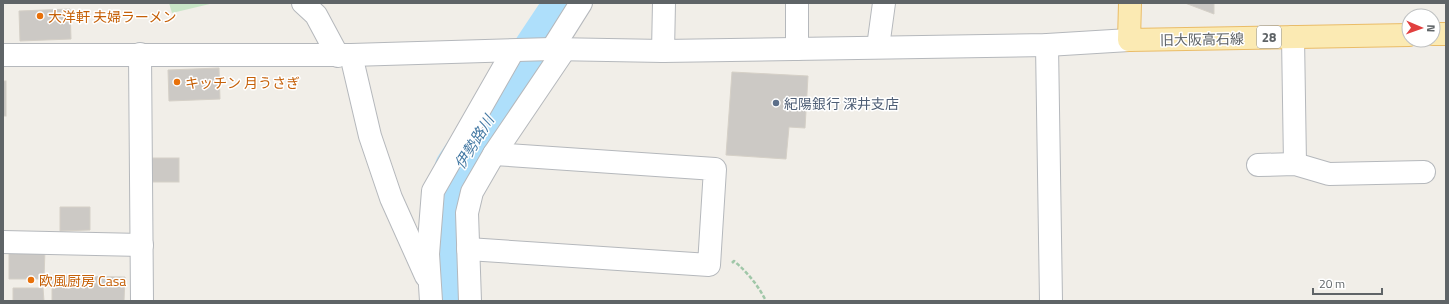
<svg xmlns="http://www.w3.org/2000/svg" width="1449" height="304" font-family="'Titillium Web','Noto Sans JP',sans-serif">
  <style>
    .green { fill: #c9e6c7 }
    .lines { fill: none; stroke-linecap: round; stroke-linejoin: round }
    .river { stroke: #aedffb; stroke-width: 42 }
    .building { fill: #ccc9c5; stroke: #d5d0c7 }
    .minor-casing { stroke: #b5b8bc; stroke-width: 24 }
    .major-casing { stroke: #eabc67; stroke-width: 24 }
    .path { stroke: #a0c7a8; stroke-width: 2.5; stroke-dasharray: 4 2; stroke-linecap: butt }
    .minor { stroke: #fff; stroke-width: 22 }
    .major { stroke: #fbeab3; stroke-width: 22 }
    .food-dot { fill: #e8710a; stroke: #fff; stroke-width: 1.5 }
    .service-dot { fill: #5c6f8a; stroke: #fff; stroke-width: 1.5 }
    .labels { text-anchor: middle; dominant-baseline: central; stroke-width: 3; stroke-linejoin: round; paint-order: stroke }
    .shield { fill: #fff; stroke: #8f9295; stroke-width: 1 }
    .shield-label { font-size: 13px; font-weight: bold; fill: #5f6467 }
    .food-label { font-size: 14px; fill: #c56008; stroke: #fff; text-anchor: start }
    .street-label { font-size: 14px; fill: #5f6467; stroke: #fff }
    .service-label { font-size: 14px; fill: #4e5e75; stroke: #fff; text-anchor: start }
    .water-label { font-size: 15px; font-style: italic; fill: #477ba5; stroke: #fff }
  </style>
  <rect width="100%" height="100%" fill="#f1eee8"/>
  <path class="green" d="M169,3h45l-42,10z"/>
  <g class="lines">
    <path class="river" d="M448,301l-4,-97 12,-37 109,-164"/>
  </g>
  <g class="building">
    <path d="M1185,3h29v11z"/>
    <path d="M70,9l1,30 -51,2 -1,-30z"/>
    <path d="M219,68l1,31 -51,2 -1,-31z"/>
    <path d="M732,72l76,4 -3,52 -16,-1 -3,32 -60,-4z"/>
    <rect x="3" y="81" width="3" height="35"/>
    <rect x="149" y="158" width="30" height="24"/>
    <path d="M60,207h30v23l-30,1z"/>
    <path d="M9,250h36l-1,29h-35z"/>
    <path d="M52,276l73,1 -1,24h-72z"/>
    <path d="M13,288h30l1,13h-31z"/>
  </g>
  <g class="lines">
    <g class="minor-casing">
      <g id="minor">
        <path d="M303,3l13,12 22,41"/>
        <path d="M797,3v46"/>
        <path d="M1293,37l2,127"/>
        <path d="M1047,45l4,256"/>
        <path d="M878,47l6,-44"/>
        <path d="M552,49l29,-46"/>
        <path d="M663,51l1,-48"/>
        <path d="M140,54l2,247"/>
        <path d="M3,55h348l201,-6 111,2 384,-6 82,-5"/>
        <path d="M351,55l19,81 21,62 35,78"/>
        <path d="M1258,165l37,-1 34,10 95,-2"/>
        <path d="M3,242l139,3"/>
        <path d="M468,249l241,16 6,-96 -221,-15"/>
        <path d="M431,301l-3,-47 5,-63 80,-140"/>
        <path d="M470,301l-3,-88 5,-21 22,-38 71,-105"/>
      </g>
    </g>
    <g class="major-casing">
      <g id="major">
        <path d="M1130,3l-1,37 280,-5"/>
        <path d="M1433,34h13"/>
      </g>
    </g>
    <path class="path" d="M732,263l2,-2c14,12 24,24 32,40"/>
    <use href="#minor" class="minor"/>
    <use href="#major" class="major"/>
  </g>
  <g class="food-dot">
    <circle cx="40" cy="16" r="4"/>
    <circle cx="177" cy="82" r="4"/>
    <circle cx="31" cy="280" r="4"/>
  </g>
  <circle class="service-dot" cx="776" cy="103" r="4"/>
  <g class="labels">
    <rect class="shield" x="1257" y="26" width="24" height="22" rx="3"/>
    <g class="shield-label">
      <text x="1269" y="37">28</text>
    </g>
    <g class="food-label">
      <text x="48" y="16">大洋軒 夫婦ラーメン</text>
      <text x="185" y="82">キッチン 月うさぎ</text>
      <text x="39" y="280">欧風厨房 Casa</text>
    </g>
    <g class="street-label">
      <text transform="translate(1202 39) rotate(-1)">旧大阪高石線</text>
    </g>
    <g class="service-label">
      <text x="784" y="103">紀陽銀行 深井支店</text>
    </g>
    <g class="water-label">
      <text transform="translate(474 142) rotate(-58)">伊勢路川</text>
    </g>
  </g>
  <rect width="1449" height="304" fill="none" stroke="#5f6467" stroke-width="8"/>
  <g transform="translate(1421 28) rotate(92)"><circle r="19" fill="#ffffff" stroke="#bfc1c2"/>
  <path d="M0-3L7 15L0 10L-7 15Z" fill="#e13f3e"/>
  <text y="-6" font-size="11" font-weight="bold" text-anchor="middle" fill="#5f6467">N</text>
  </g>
  <path d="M1313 288v6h69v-6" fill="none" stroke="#5f6467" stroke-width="2"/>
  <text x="1319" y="288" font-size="12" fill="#5f6467" stroke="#ffffff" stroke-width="3" paint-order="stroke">20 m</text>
</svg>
